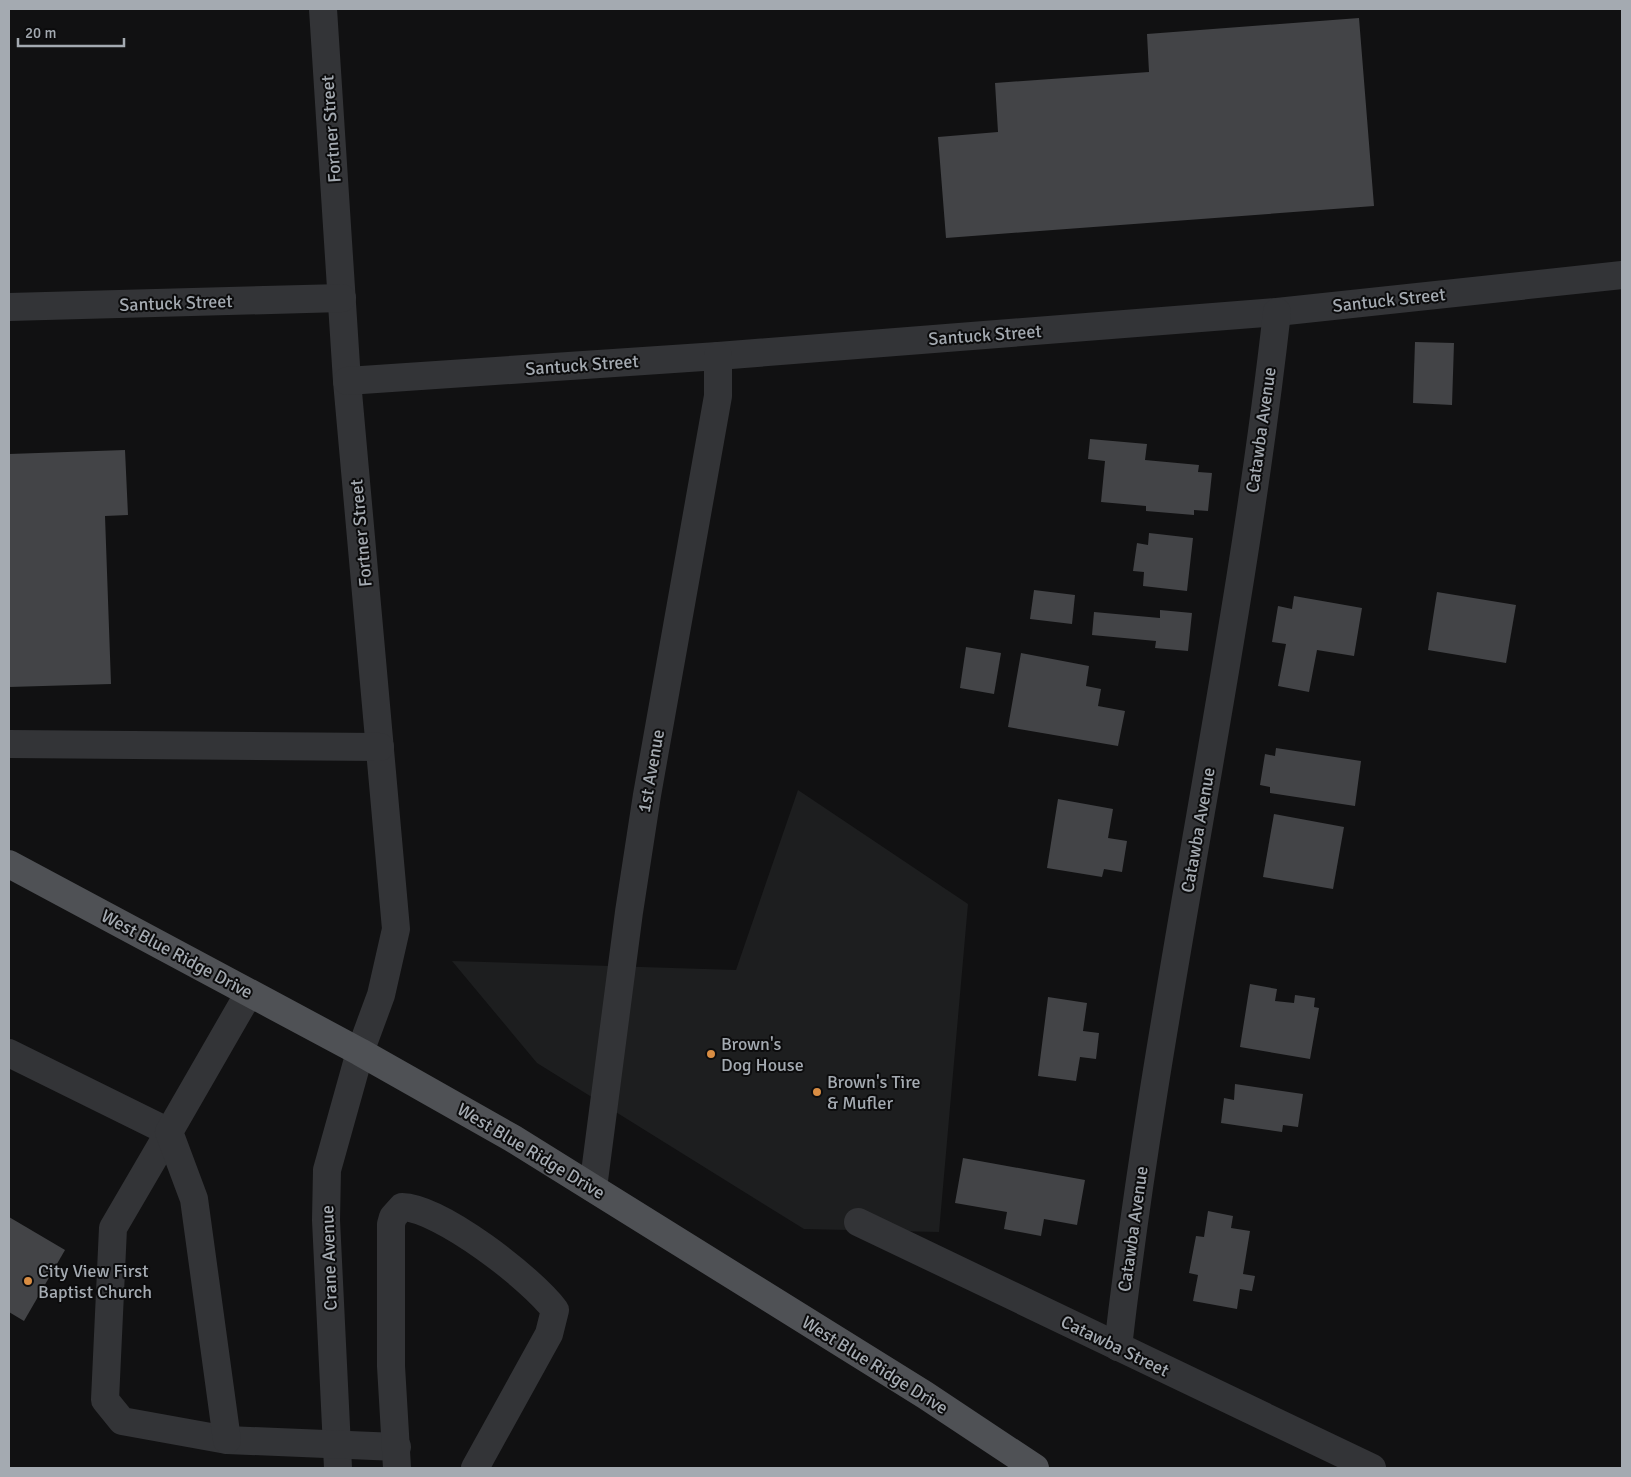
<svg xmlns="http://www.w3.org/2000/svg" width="1631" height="1477" font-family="Signika,sans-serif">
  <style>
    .built { fill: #1d1e1f }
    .building { fill: #434447 }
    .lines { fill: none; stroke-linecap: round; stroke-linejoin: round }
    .minor { stroke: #333437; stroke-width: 28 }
    .major { stroke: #4f5155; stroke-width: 28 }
    .poi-dot { fill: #d98d43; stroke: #0c0c0d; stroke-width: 2 }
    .labels { text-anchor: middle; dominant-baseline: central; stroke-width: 4; stroke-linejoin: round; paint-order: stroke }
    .street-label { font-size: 18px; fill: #a4aab1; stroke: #0c0c0d }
    .poi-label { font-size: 18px; fill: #a4aab1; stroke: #0c0c0d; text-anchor: start }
  </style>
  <rect width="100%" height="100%" fill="#111112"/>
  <path class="built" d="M798,790l170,114 -29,328 -135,-3 -267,-166 -85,-102 284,9z"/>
  <g class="building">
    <path d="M1359,18l15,188 -428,32 -8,-101 60,-5 -3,-49 154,-11 -2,-38z"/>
    <path d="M1415,342l39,1 -2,62 -39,-2z"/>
    <path d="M1090,439l57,5 -2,16 54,5 -1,7 14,1 -4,38 -14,-1v5l-48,-4v-5l-45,-4 4,-41 -17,-2z"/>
    <path d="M125,450l3,65 -23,1 6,168 -102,3v-233z"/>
    <path d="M1149,533l44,5 -6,53 -44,-5 1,-14 -11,-1 4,-28 11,2z"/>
    <path d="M1034,590l41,5 -3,29 -42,-5z"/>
    <path d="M1437,592l79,13 -10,58 -78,-13z"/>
    <path d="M1294,596l68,12 -8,48 -37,-6 -8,42 -31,-6 8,-42 -14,-2 6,-36 14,3z"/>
    <path d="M1160,610l32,3 -4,38 -33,-3 1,-7 -64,-6 2,-23 66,6z"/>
    <path d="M966,647l35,6 -7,41 -34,-6z"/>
    <path d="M1021,653l68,13 -3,20 15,3 -3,17 27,5 -7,35 -110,-19z"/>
    <path d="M1276,748l85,13 -6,45 -85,-13v-6l-10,-2 5,-31 10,2z"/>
    <path d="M1058,799l55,10 -5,29 19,3 -5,31 -18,-3 -2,8 -55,-9z"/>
    <path d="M1274,814l70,13 -11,62 -70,-12z"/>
    <path d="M1250,984l27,5 -2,12 19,2 1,-8 20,3 -1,9 5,1 -9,51 -70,-12z"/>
    <path d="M1048,997l39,6 -4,28 16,2 -3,26 -16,-2 -4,24 -38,-5z"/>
    <path d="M1235,1084l68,10 -5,33 -15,-2 -1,7 -61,-9 3,-25 10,2z"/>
    <path d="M963,1158l122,22 -8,45 -33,-6 -3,17 -37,-7 3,-17 -52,-9z"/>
    <path d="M1208,1211l25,5 -2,12 19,3 -7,43 12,2 -3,15 -12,-2 -3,20 -44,-8 5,-26 -9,-2 7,-37 8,1z"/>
    <path d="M9,1217l56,33 -41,71 -15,-9z"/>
  </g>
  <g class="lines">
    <g class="minor">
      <path d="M323,9l24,372 49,548 -15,66 -21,57 -33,118 -1,50 12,248"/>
      <path d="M9,307l333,-9"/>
      <path d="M347,381l371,-25 559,-44 345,-37"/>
      <path d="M9,744l371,3"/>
      <path d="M9,1053l160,79 -56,96 -8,172 17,21 105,19 170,7"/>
      <path d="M593,1188l36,-276 18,-117 71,-399v-40"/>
      <path d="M858,1222l514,246"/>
      <path d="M1118,1347c40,-347 120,-688 159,-1035"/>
      <path d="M227,1440l-33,-241 -25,-67 80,-139"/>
      <path d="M397,1468l-6,-102v-142l2,-7 9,-10c39,1 130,72 153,103l-6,24 -74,134"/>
    </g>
    <path class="major" d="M9,864l351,188 152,86 413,257 110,73"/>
  </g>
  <g class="poi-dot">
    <circle cx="711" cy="1054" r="5"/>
    <circle cx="817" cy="1092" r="5"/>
    <circle cx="28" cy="1281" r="5"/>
  </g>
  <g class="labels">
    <g class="street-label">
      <text transform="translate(331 129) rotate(-94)">Fortner Street</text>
      <text transform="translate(1389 300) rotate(-6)">Santuck Street</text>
      <text transform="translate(176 303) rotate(-2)">Santuck Street</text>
      <text transform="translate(985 335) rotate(-4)">Santuck Street</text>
      <text transform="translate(582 365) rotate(-4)">Santuck Street</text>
      <text transform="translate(1261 430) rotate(-82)">Catawba Avenue</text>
      <text transform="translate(361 533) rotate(-95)">Fortner Street</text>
      <text transform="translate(651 771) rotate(-80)">1st Avenue</text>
      <text transform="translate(1198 830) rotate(-80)">Catawba Avenue</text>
      <text transform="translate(177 954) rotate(28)">West Blue Ridge Drive</text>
      <text transform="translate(531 1151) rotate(31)">West Blue Ridge Drive</text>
      <text transform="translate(1133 1229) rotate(-82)">Catawba Avenue</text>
      <text transform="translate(329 1258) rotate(-92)">Crane Avenue</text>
      <text transform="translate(1115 1346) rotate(26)">Catawba Street</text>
      <text transform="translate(875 1365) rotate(32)">West Blue Ridge Drive</text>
    </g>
    <g class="poi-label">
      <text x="721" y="1044">Brown's<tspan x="721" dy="21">Dog House</tspan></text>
      <text x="827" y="1082">Brown's Tire<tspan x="827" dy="21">&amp; Mufler</tspan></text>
      <text x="38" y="1271">City View First<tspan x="38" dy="21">Baptist Church</tspan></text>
    </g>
  </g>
  <rect width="1631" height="1477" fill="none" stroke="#a4aab1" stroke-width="20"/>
  <path d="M18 38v8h106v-8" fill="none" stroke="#a4aab1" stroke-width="2.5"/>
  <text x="25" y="38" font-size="15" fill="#a4aab1" stroke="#0c0c0d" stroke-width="4" paint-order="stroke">20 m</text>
</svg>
